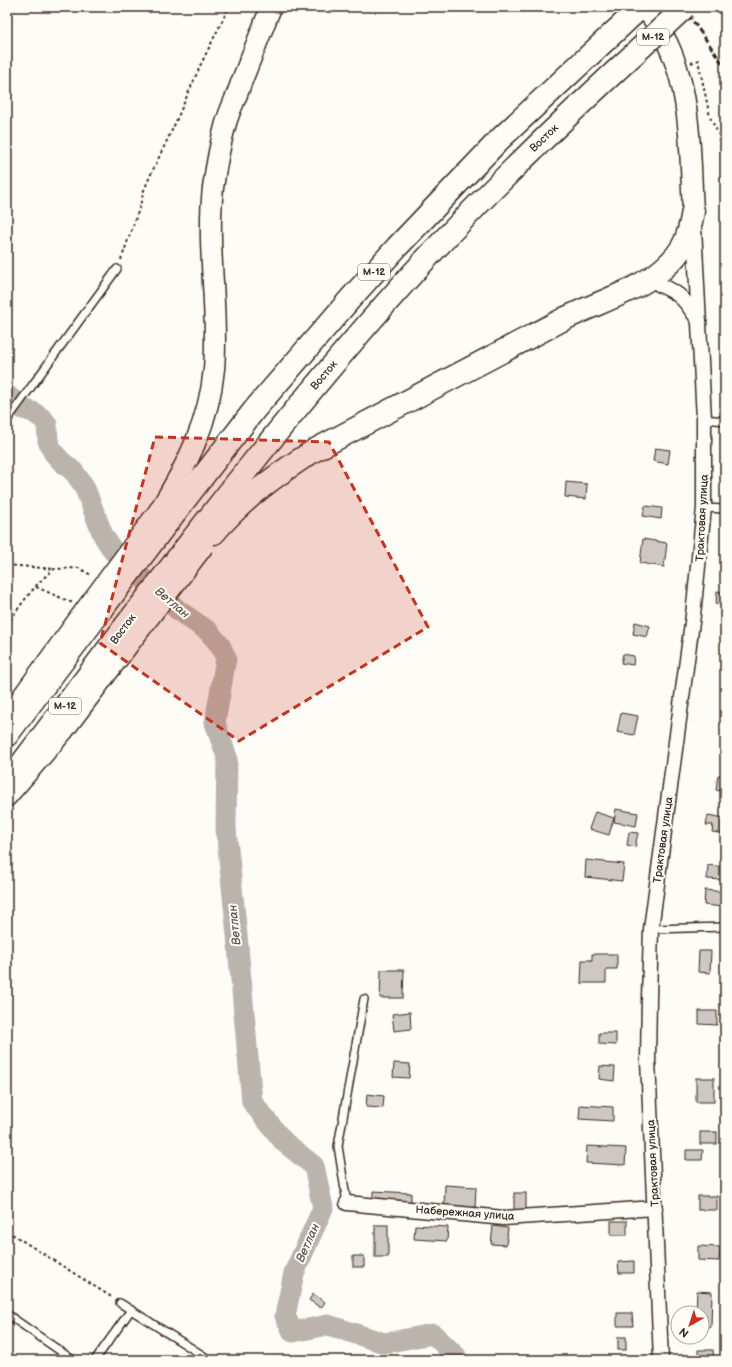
<svg xmlns="http://www.w3.org/2000/svg" width="732" height="1367" font-family="'Balsamiq Sans',sans-serif">
  <style>
    .lines { fill: none; stroke-linecap: round; stroke-linejoin: round }
    .river { stroke: #bbb4ad; stroke-width: 21 }
    .building { fill: #cdc8c2; stroke: #3b2a1e }
    .lane-casing { stroke: #3b2a1e; stroke-width: 10 }
    .street-casing { stroke: #3b2a1e; stroke-width: 17 }
    .secondary-casing { stroke: #3b2a1e; stroke-width: 23 }
    .highway-casing { stroke: #3b2a1e; stroke-width: 25 }
    .path { stroke: #3b2a1e; stroke-width: 2; stroke-dasharray: 3 3; stroke-linecap: butt }
    .lane { stroke: #fdfcf7; stroke-width: 7 }
    .street { stroke: #fdfcf7; stroke-width: 14 }
    .secondary { stroke: #fdfcf7; stroke-width: 20 }
    .highway { stroke: #fdfcf7; stroke-width: 22 }
    .rail { stroke: #3b2a1e; stroke-width: 3; stroke-dasharray: 6 3; stroke-linecap: butt }
    .secondary-bridge-casing { stroke: #3b2a1e; stroke-width: 23; stroke-linecap: butt }
    .highway-bridge-casing { stroke: #3b2a1e; stroke-width: 25; stroke-linecap: butt }
    .secondary-bridge { stroke: #fdfcf7; stroke-width: 20 }
    .highway-bridge { stroke: #fdfcf7; stroke-width: 22 }
    .marked { fill: #c8321e; fill-opacity: 0.2; stroke: #c8321e; stroke-width: 3; stroke-dasharray: 8 5; stroke-linejoin: round }
    .labels { text-anchor: middle; dominant-baseline: central; stroke-width: 4; stroke-linejoin: round; paint-order: stroke }
    .shield { fill: #fdfcf7; stroke: #75695f; stroke-width: 1 }
    .shield-label { font-size: 10px; font-weight: bold; fill: #3b2a1e }
    .street-label { font-size: 11px; fill: #3b2a1e; stroke: #fdfcf7 }
    .water-label { font-size: 12px; font-style: italic; fill: #615349; stroke: #fdfcf7 }
  </style>
  <rect width="100%" height="100%" fill="#fdfcf7"/>
  <filter id="ink" filterUnits="userSpaceOnUse"><feTurbulence type="fractalNoise" baseFrequency=".025" numOctaves="2"/><feDisplacementMap in="SourceGraphic" scale="8" xChannelSelector="R" yChannelSelector="G"/><feConvolveMatrix kernelMatrix="1 2 1 2 8 2 1 2 1" color-interpolation-filters="sRGB"/></filter>
  <g filter="url(#ink)">
    <g class="lines">
      <path class="river" d="M7,395l16,14 10,3 10,7 4,5 1,17 5,11 7,8 14,12 10,14 19,49 10,16 66,60 29,20 12,14 6,13 -11,65 12,34 -1,72 11,106 15,167 32,40 30,24 9,42 -29,65 -9,43 8,16 35,-7 56,18 49,-9 23,22 2,4"/>
    </g>
    <g class="building">
      <path d="M655,448l15,2 -2,14 -15,-3z"/>
      <path d="M566,482l21,2 -1,15 -21,-2z"/>
      <path d="M645,506l17,2 -1,11 -18,-3z"/>
      <path d="M643,539l24,4 -3,24 -24,-4z"/>
      <path d="M717,591l8,1v13l-9,-1z"/>
      <path d="M635,622l15,4 -3,11 -14,-3z"/>
      <path d="M623,654l11,2 -1,9 -12,-2z"/>
      <path d="M621,713l17,3 -4,19 -17,-3z"/>
      <path d="M718,775l7,1v16l-9,-2z"/>
      <path d="M616,809l22,4 -2,13 -22,-4z"/>
      <path d="M595,812l19,6 -5,17 -20,-6z"/>
      <path d="M708,815l17,3v16l-13,-2 1,-7h-7z"/>
      <path d="M629,832l9,1 -3,14 -8,-2z"/>
      <path d="M586,860l38,4 -2,17 -37,-4z"/>
      <path d="M708,865l17,2v13l-18,-1z"/>
      <path d="M705,890l20,2 -1,15 -20,-2z"/>
      <path d="M699,951h12l-1,22 -12,-1z"/>
      <path d="M592,954h25v15h-11v14h-25l1,-23h10z"/>
      <path d="M381,970h23l-1,28h-23z"/>
      <path d="M699,1011h18v14l-18,-1z"/>
      <path d="M410,1012l1,17 -17,2 -2,-17z"/>
      <path d="M599,1033h17v12l-17,-1z"/>
      <path d="M394,1063l16,1 -1,14 -16,-1z"/>
      <path d="M600,1066l15,1 -1,14 -15,-2z"/>
      <rect x="696" y="1078" width="18" height="24"/>
      <path d="M367,1094l17,2 -1,12 -17,-1z"/>
      <path d="M580,1105l33,2v14l-34,-2z"/>
      <rect x="700" y="1132" width="17" height="12"/>
      <path d="M587,1146l39,2 -1,17 -39,-2z"/>
      <path d="M686,1150h17l-1,10h-16z"/>
      <path d="M445,1185l31,2 -1,21 -31,-2z"/>
      <path d="M373,1191l38,2v11l-38,-2z"/>
      <rect x="514" y="1193" width="12" height="19"/>
      <rect x="698" y="1196" width="19" height="14"/>
      <rect x="611" y="1221" width="16" height="14"/>
      <rect x="375" y="1225" width="13" height="32"/>
      <path d="M415,1225l33,2 -1,14 -33,-2z"/>
      <path d="M493,1226l15,2 -2,17 -15,-1z"/>
      <path d="M698,1246l22,1 -1,14 -21,-1z"/>
      <rect x="353" y="1256" width="11" height="11"/>
      <path d="M634,1261v12h-15l-1,-11z"/>
      <path d="M697,1291l15,1 -1,35 -9,-1v-13h-6z"/>
      <path d="M313,1294l12,8 -4,6 -12,-8z"/>
      <path d="M617,1313h15l1,13h-16z"/>
      <rect x="618" y="1337" width="8" height="13"/>
      <path d="M698,1350h15l1,10h-16z"/>
    </g>
    <g class="lines">
      <g class="lane-casing">
        <g id="lane">
          <path d="M704,419l21,2"/>
          <path d="M7,420l110,-151"/>
          <path d="M704,508l21,1"/>
          <path d="M651,929l74,-2"/>
          <path d="M347,1203l-9,-57 26,-147"/>
          <path d="M120,1303l90,57"/>
          <path d="M7,1314l66,46"/>
          <path d="M95,1360l36,-50"/>
        </g>
      </g>
      <g class="street-casing">
        <g id="street">
          <path d="M660,285c22,9 26,17 39,36"/>
          <path d="M347,1203l157,15 151,-10"/>
          <path d="M661,1360l-13,-300 1,-62 2,-69 42,-314 11,-107v-89l-10,-191"/>
        </g>
      </g>
      <g class="secondary-casing">
        <g id="secondary">
          <path d="M644,7c49,57 45,133 49,204"/>
          <path d="M159,511c28,-45 50,-89 55,-142 5,-60 -8,-121 -1,-181 3,-22 7,-44 13,-65 4,-14 11,-27 15,-40 10,-25 20,-51 30,-76"/>
          <path d="M7,718l83,-114"/>
          <path d="M7,796l56,-65 71,-94"/>
        </g>
      </g>
      <g class="highway-casing">
        <g id="highway">
          <path d="M170,519l85,-110 96,-111 46,-51 103,-108 141,-132"/>
          <path d="M214,533c29,-34 63,-59 101,-83 82,-43 164,-87 247,-130 31,-16 76,-29 102,-52 20,-17 25,-32 29,-57"/>
          <path d="M194,537c74,-95 149,-188 231,-277 62,-67 128,-131 195,-193"/>
          <path d="M7,735l93,-123"/>
          <path d="M7,783l116,-154"/>
        </g>
      </g>
      <g class="path">
        <path d="M691,63l7,-3 12,57 9,18 2,12 4,173"/>
        <path d="M121,260l19,-54 4,-16 7,-16 22,-46 28,-64 28,-57"/>
        <path d="M7,565l47,4"/>
        <path d="M36,587l37,16"/>
        <path d="M7,625c14,-21 28,-41 47,-56l25,-1 12,7"/>
        <path d="M7,1231l106,67"/>
      </g>
      <use href="#lane" class="lane"/>
      <use href="#street" class="street"/>
      <use href="#secondary" class="secondary"/>
      <use href="#highway" class="highway"/>
      <path class="rail" d="M683,7l42,60"/>
      <g class="secondary-bridge-casing">
        <g id="secondary-bridge">
          <path d="M90,604l69,-93"/>
          <path d="M134,637l70,-92"/>
        </g>
      </g>
      <g class="highway-bridge-casing">
        <g id="highway-bridge">
          <path d="M620,67l65,-60"/>
          <path d="M100,612l70,-93"/>
          <path d="M123,629l71,-92"/>
        </g>
      </g>
      <use href="#secondary-bridge" class="secondary-bridge"/>
      <use href="#highway-bridge" class="highway-bridge"/>
    </g>
  </g>
  <path class="marked" d="M155,437l174,5 99,185 -189,114 -139,-98z"/>
  <g class="labels">
    <g class="shield">
      <rect x="637" y="29" width="32" height="16" rx="3"/>
      <rect x="358" y="264" width="32" height="16" rx="3"/>
      <rect x="49" y="698" width="32" height="16" rx="3"/>
    </g>
    <g class="shield-label">
      <text x="653" y="37">М-12</text>
      <text x="374" y="272">М-12</text>
      <text x="65" y="706">М-12</text>
    </g>
    <g class="street-label">
      <text transform="translate(544 138) rotate(-44)">Восток</text>
      <text transform="translate(324 375) rotate(-50)">Восток</text>
      <text transform="translate(702 518) rotate(-87)">Трактовая улица</text>
      <text transform="translate(123 629) rotate(-53)">Восток</text>
      <text transform="translate(663 840) rotate(-82)">Трактовая улица</text>
      <text transform="translate(653 1163) rotate(-93)">Трактовая улица</text>
      <text transform="translate(465 1213) rotate(4)">Набережная улица</text>
    </g>
    <g class="water-label">
      <text transform="translate(172 603) rotate(40)">Ветлан</text>
      <text transform="translate(235 925) rotate(-96)">Ветлан</text>
      <text transform="translate(308 1243) rotate(-66)">Ветлан</text>
    </g>
  </g>
  <rect width="732" height="1367" fill="none" stroke="#fdfcf7" stroke-width="24"/>
  <rect x="12" y="12" width="708" height="1343" fill="none" stroke="#3b2a1e" stroke-width="1.5" filter="url(#ink)"/>
  <g transform="translate(690 1325) rotate(219)"><circle r="19" fill="#fdfcf7" stroke="#afa8a0"/>
  <path d="M0-3L7 15L0 10L-7 15Z" fill="#c8321e"/>
  <text y="-6" font-size="11" font-weight="bold" text-anchor="middle" fill="#3b2a1e">N</text>
  </g>
</svg>
